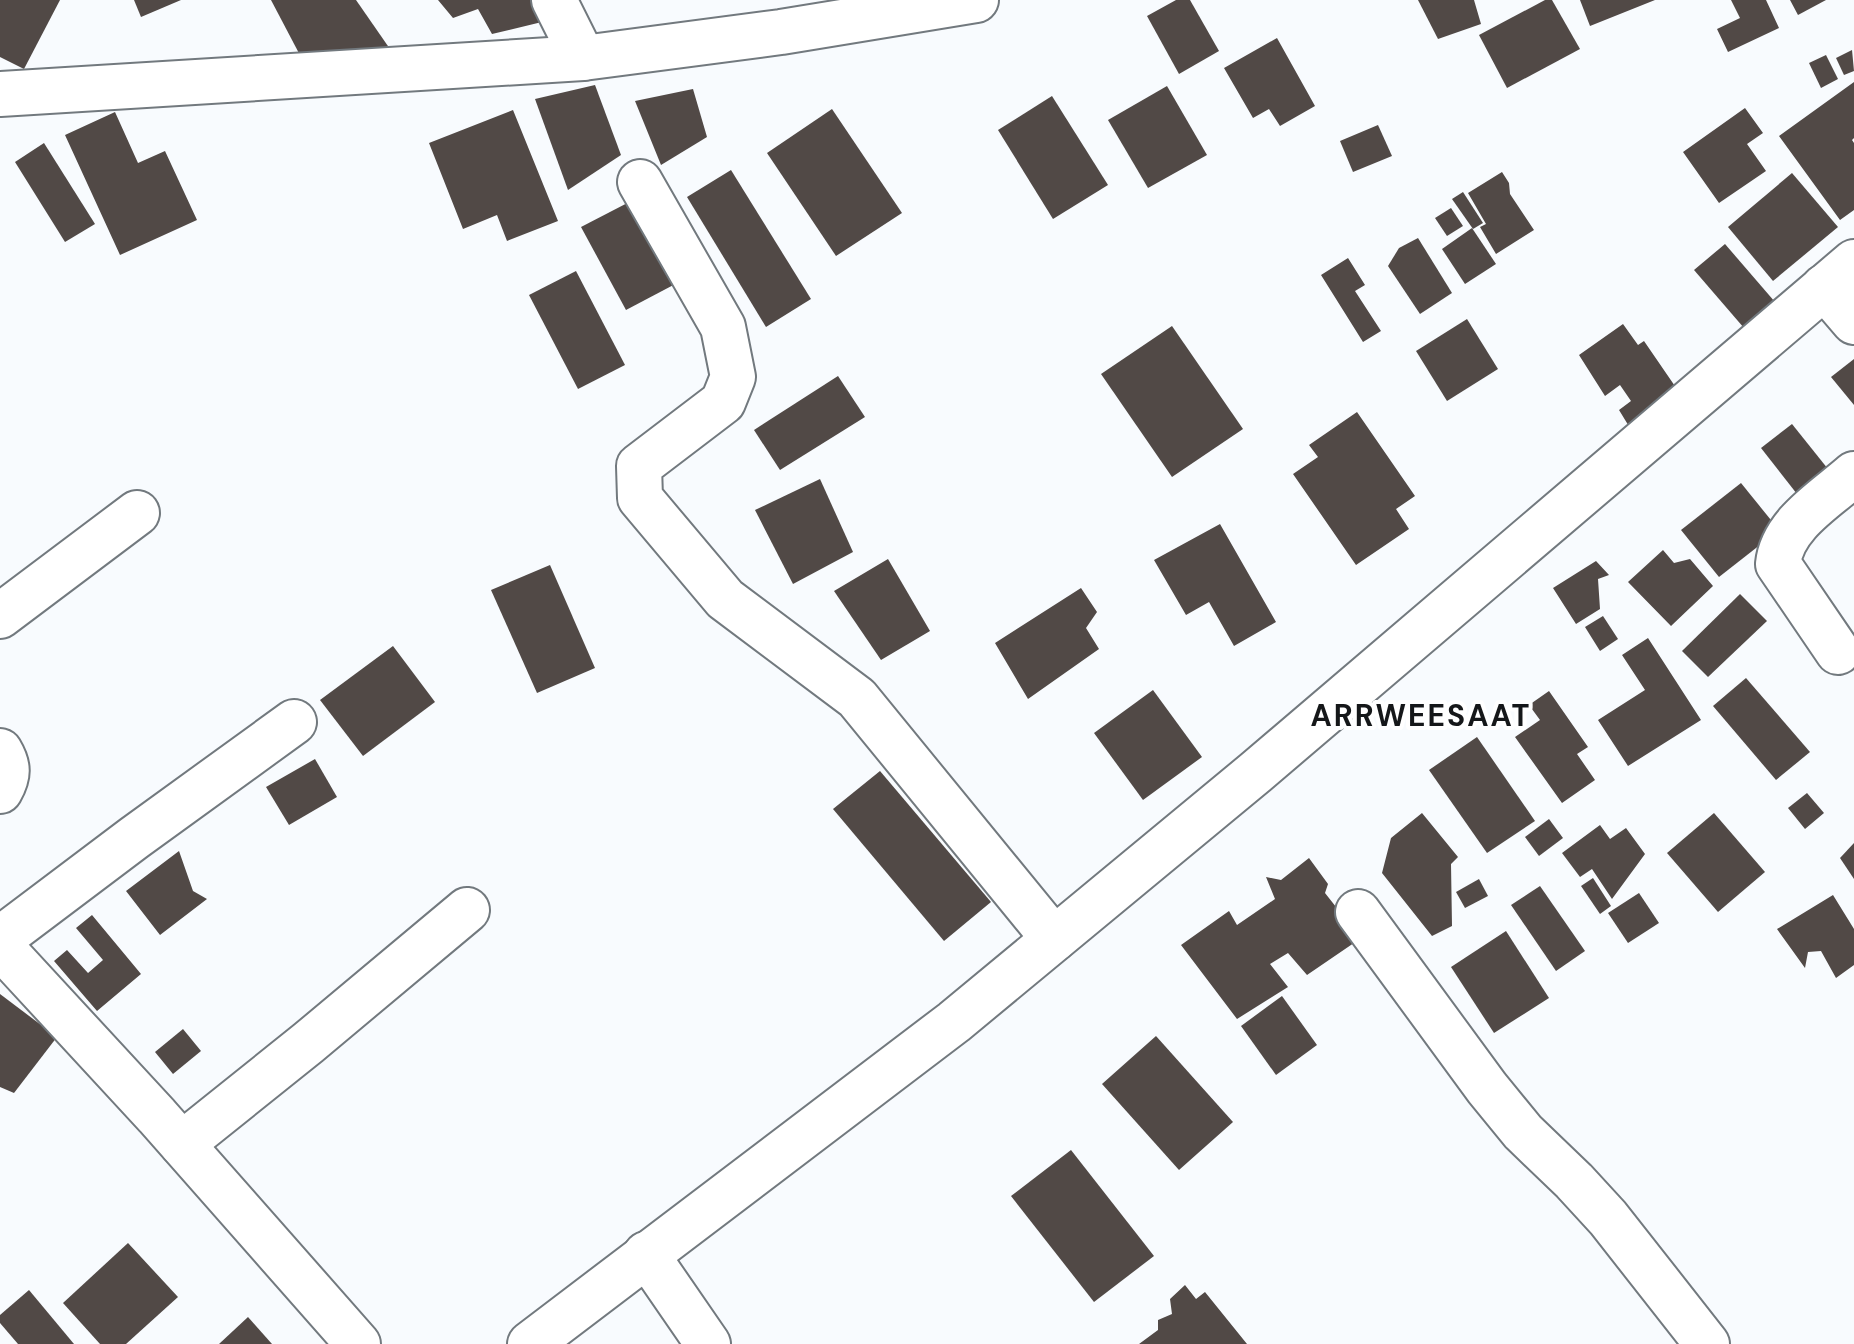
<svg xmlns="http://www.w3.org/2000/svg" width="1854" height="1344" font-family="'DM Sans',sans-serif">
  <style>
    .building { fill: #514946 }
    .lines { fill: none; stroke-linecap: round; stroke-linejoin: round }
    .minor-casing { stroke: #72797e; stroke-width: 48 }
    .minor { stroke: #fff; stroke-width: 44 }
    .labels { text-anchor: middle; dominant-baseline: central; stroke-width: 8; stroke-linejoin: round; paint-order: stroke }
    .district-label { font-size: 30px; font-weight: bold; letter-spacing: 2px; fill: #151719; stroke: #fff }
  </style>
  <rect width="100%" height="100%" fill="#f8fbfe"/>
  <g class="building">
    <path d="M0,0h60l-36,69 -24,-12z"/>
    <path d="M134,0h47l-40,17z"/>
    <path d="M271,0h85l34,49 -88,10z"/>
    <path d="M438,0h98l10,21 -54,13 -14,-25 -25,9z"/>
    <path d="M1176,0h14l29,51 -40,23 -32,-58z"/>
    <path d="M1418,0h56l7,24 -43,15z"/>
    <path d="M1545,0h7l28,49 -73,39 -28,-53z"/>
    <path d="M1580,0h75l-65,26z"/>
    <path d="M1731,0h35l13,28 -51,24 -11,-23 23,-11z"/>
    <path d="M1790,0h36l-28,15z"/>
    <path d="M1277,38l38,68 -35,20 -11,-17 -16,9 -29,-50z"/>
    <path d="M1852,50l2,21 -10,4 -8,-17z"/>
    <path d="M1826,55l12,24 -17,9 -12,-25z"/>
    <path d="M1854,82v56l-2,2 2,3v67l-14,10 -61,-84z"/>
    <path d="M595,85l26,70 -53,35 -33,-91z"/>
    <path d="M1167,86l40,69 -59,33 -40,-68z"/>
    <path d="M693,89l14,48 -46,28 -26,-64z"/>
    <path d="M1052,96l56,89 -55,34 -55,-89z"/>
    <path d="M1745,108l18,25 -16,11 19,27 -47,32 -36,-51z"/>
    <path d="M832,109l70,104 -66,43 -69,-103z"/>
    <path d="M513,110l45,111 -51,20 -10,-26 -34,14 -34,-86z"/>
    <path d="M115,112l23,51 27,-12 32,69 -77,35 -55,-120z"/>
    <path d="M1378,125l14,31 -39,16 -13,-31z"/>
    <path d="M44,143l51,81 -30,18 -50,-80z"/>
    <path d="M731,170l80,129 -45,28 -79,-130z"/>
    <path d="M1502,172l7,11 1,11 24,36 -38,24 -16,-27 6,-3 -18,-31z"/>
    <path d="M1792,173l46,54 -65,54 -45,-54z"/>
    <path d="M1463,192l20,31 -10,6 -21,-30z"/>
    <path d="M637,198l44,83 -55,29 -45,-83z"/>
    <path d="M1451,208l12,18 -16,10 -12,-18z"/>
    <path d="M1472,228l24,36 -31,20 -23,-35z"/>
    <path d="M1418,238l34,55 -32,21 -32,-48 11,-18z"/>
    <path d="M1725,244l50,58 -31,26 -50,-58z"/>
    <path d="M1348,258l17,27 -10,6 26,40 -18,11 -42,-67z"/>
    <path d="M576,271l49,94 -47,24 -49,-94z"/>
    <path d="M1467,319l31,50 -51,32 -31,-50z"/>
    <path d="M1623,324l15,21 6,-4 35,51 -49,36 -11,-18 12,-9 -11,-16 -15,11 -26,-41z"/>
    <path d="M1172,326l71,103 -71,48 -71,-103z"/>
    <path d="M1854,359v46l-23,-28z"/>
    <path d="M838,376l27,41 -85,53 -26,-40z"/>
    <path d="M1357,412l58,84 -19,13 13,20 -53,36 -63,-91 25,-17 -9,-12z"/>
    <path d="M1792,424l36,45 -31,25 -36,-46z"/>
    <path d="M820,479l33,73 -60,32 -38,-74z"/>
    <path d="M1741,483l38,47 -60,47 -38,-47z"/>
    <path d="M1220,524l56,98 -42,24 -25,-44 -23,13 -32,-55z"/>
    <path d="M1663,550l11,13 16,-4 23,27 -42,40 -43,-44z"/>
    <path d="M888,559l42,72 -49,29 -47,-69z"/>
    <path d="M1596,561l13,14 -11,4 2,30 -24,15 -23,-36z"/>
    <path d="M550,565l45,103 -58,25 -46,-103z"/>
    <path d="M1081,588l16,24 -11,16 13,21 -71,50 -33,-56z"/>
    <path d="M1740,594l27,27 -59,56 -26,-26z"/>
    <path d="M1603,616l15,23 -18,12 -15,-24z"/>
    <path d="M1648,638l53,82 -73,46 -30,-46 47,-30 -23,-35z"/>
    <path d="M393,646l42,56 -72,54 -43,-56z"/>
    <path d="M1746,678l64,74 -34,28 -63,-74z"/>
    <path d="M1153,690l49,67 -59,43 -49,-67z"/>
    <path d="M1549,691l39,56 -11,7 18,26 -33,23 -47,-66 25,-17 -11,-15z"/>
    <path d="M1477,737l58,84 -48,32 -58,-83z"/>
    <path d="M315,759l22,38 -48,28 -23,-38z"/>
    <path d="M880,771l111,131 -47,39 -111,-132z"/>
    <path d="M1807,793l17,20 -19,16 -17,-21z"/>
    <path d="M1422,813l36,44 -7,7 1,62 -20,10 -50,-63 9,-35z"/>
    <path d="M1714,813l51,59 -47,40 -51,-59z"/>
    <path d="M1549,819l14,19 -24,18 -14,-19z"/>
    <path d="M1600,825l10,14 16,-11 19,26 -33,45 -20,-30 -12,8 -18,-24z"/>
    <path d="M1854,843v36l-14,-21z"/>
    <path d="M179,851l14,40 14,8 -47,36 -34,-44z"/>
    <path d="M1309,858l19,26 -3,9 26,33 19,6 -63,43 -19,-22 -18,11 18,23 -51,32 -56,-74 48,-34 8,14 38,-26 -9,-22 15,3z"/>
    <path d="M1593,878l18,28 -11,8 -19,-28z"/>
    <path d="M1479,879l9,17 -23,12 -9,-16z"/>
    <path d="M1540,886l45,65 -29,20 -45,-66z"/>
    <path d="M1639,893l20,30 -31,20 -20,-30z"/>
    <path d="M1833,895l21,34v36l-18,13 -15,-27 -13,1 -3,16 -28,-39z"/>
    <path d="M92,915l49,59 -44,37 -43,-50 13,-11 21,23 15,-13 -27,-32z"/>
    <path d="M1506,931l43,67 -55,35 -43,-66z"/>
    <path d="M0,994l57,43 -43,56 -14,-6z"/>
    <path d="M1282,996l35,49 -41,30 -35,-49z"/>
    <path d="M183,1029l18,22 -28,23 -18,-22z"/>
    <path d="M1156,1036l77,86 -54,48 -77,-86z"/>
    <path d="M1071,1150l83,106 -60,46 -83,-106z"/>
    <path d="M128,1243l50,54 -52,47h-26l-37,-41z"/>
    <path d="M1185,1285l11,14 9,-7 42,52h-108l19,-14v-10l14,-6 -2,-15z"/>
    <path d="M29,1290l45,54h-56l-18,-21v-8z"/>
    <path d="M248,1317l24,27h-53z"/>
  </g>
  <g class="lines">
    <g class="minor-casing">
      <g id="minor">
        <path d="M554,0l29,58"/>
        <path d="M0,94l583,-36 198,-26 195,-32"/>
        <path d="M640,182l83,145 10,50 -10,25 -84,64 1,32 85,101 132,99 197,241"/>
        <path d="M1824,287l30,35"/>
        <path d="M0,616l137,-103"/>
        <path d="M1838,652l-60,-88c4,-40 48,-65 76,-90"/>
        <path d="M0,751c9,15 9,24 0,40"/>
        <path d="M1358,912l129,176 36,44 51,49 34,37 99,126"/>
        <path d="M0,939l134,-101 160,-116"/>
        <path d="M0,946l157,170 201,228"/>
        <path d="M182,1144l126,-101 159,-133"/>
        <path d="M646,1254l62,90"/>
        <path d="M530,1344l424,-322 302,-250 598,-510"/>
      </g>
    </g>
    <use href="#minor" class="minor"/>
  </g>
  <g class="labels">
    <g class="district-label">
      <text x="1421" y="715">ARRWEESAAT</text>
    </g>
  </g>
</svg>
